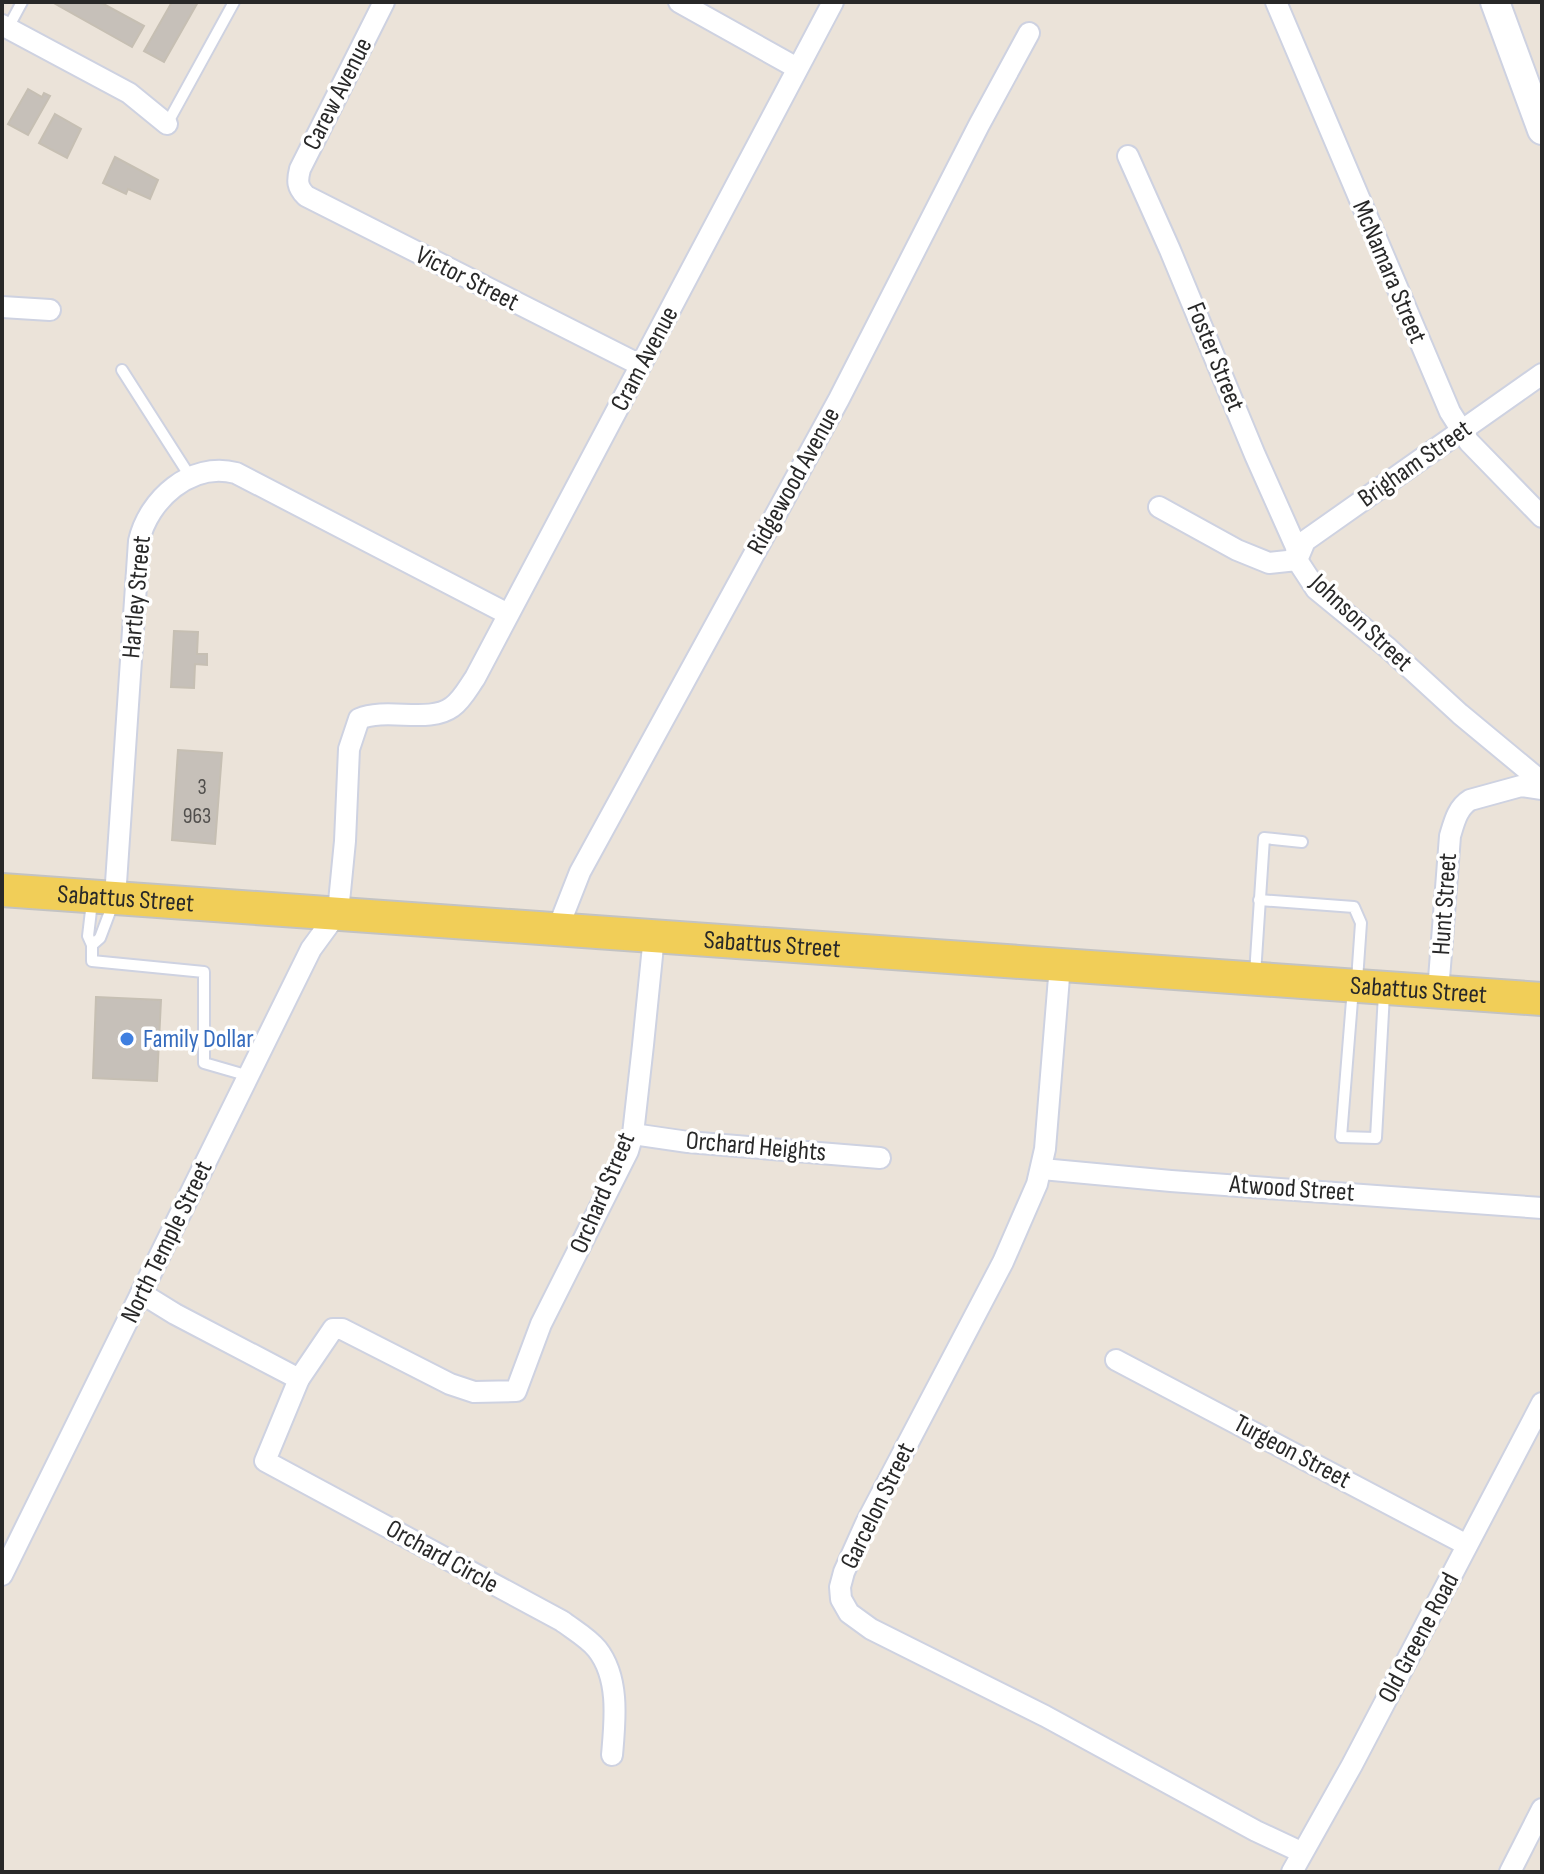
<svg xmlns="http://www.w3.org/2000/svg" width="1544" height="1874" font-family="'Sofia Sans Condensed',sans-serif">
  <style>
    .building { fill: #c6c0b9; stroke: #c6bfb3; stroke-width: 2 }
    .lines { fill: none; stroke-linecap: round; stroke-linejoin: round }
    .lane-casing { stroke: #ced2e1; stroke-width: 14 }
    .street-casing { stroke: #ced2e1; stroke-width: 24 }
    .secondary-casing { stroke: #ced2e1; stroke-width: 32 }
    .primary-casing { stroke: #c3c3c3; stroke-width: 36 }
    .lane { stroke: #fff; stroke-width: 10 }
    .street { stroke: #fff; stroke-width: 20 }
    .secondary { stroke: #fff; stroke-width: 28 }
    .primary { stroke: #f1ce58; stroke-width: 32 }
    .shop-dot { fill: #3f7fe0; stroke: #fff; stroke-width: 3 }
    .labels { text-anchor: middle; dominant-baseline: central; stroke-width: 7; stroke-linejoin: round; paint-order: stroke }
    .number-label { font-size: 22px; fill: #504e4c }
    .street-label { font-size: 26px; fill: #282828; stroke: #fff }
    .shop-label { font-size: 26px; fill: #366cbe; stroke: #fff; text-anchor: start }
  </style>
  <rect width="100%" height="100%" fill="#ebe3d9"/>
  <g class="building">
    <path d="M52,2h48l44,24 -12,21z"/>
    <path d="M172,2h26l-34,60 -20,-11z"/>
    <path d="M28,89l14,8 2,-4 6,3 -22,39 -20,-11z"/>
    <path d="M55,114l26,15 -14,29 -28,-15z"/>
    <path d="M115,157l43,23 -8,19 -22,-10 -2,5 -23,-11z"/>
    <path d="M174,631l24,1 -1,22h10v11l-12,-1 -1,24 -23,-1z"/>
    <path d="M178,750l44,3 -7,91 -43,-4z"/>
    <path d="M96,997l65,3 -4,81 -64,-3z"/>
  </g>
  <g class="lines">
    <g class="lane-casing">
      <g id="lane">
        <path d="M8,28l14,-26"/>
        <path d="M167,124l67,-122"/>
        <path d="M122,370l69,108"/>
        <path d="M1259,900l95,7 7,16 -4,57"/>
        <path d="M92,902l-4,34 4,9v16l112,11v91l45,13"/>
        <path d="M92,945l8,-7 14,-37"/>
        <path d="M1255,974l9,-136 38,4"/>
        <path d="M1353,988l-12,149 35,1 8,-144"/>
      </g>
    </g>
    <g class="street-casing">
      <g id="street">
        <path d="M384,2l-84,167c-3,12 -3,18 6,27l334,169"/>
        <path d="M679,2l118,66"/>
        <path d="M1276,2l174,410 19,30 73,75"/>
        <path d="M2,25l127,68 38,31"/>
        <path d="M1128,156l42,94 85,205 41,92 1,13"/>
        <path d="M2,307l48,3"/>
        <path d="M1159,507l78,43 32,13 28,-3 19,29 72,59 72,66 82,68"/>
        <path d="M1297,560l8,-19 237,-167"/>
        <path d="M115,898l24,-357c9,-41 52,-80 97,-68l272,141"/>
        <path d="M558,928l22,-56 259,-473 140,-274 50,-92"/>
        <path d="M1060,965l-15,184 -8,35 -34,78 -137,261 -22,49 -4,15 1,12 8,14 22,16 174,87 211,115 45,21"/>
        <path d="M1438,992l12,-156c4,-13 7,-28 20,-36l51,-14 21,3"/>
        <path d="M633,1134l55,8 192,16"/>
        <path d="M1042,1169l129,12 371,27"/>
        <path d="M141,1293l34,21 124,65"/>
        <path d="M1116,1360l351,185"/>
        <path d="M2,1575l309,-626 27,-37 7,-71 4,-92 10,-30c28,-12 70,5 93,-12 10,-7 16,-19 23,-29l358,-676"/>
        <path d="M612,1755c3,-34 8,-77 -15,-106 -9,-11 -23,-19 -35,-28l-297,-160 34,-82 34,-50h9l108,55 24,8 42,-1 25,-67 87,-173 5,-17 10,-89 11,-109"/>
        <path d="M1292,1872l60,-107 190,-362"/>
        <path d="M1510,1872l32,-63"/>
      </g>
    </g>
    <g class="secondary-casing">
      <path id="secondary" d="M1495,2l47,128"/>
    </g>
    <g class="primary-casing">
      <g id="primary">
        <path id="s1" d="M2,890l1540,109"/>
      </g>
    </g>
    <use href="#lane" class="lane"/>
    <use href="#street" class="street"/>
    <use href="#secondary" class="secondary"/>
    <use href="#primary" class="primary"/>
  </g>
  <circle class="shop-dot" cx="127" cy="1039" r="8"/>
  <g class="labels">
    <g class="number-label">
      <text x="202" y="787">3</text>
      <text x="197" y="816">963</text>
    </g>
    <g class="street-label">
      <text transform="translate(338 94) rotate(-63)">Carew Avenue</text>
      <text transform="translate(1389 272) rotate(67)">McNamara Street</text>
      <text transform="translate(467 279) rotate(27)">Victor Street</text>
      <text transform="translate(1215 357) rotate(68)">Foster Street</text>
      <text transform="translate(645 359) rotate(-62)">Cram Avenue</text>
      <text transform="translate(1415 464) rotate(-35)">Brigham Street</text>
      <text transform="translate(794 481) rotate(-61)">Ridgewood Avenue</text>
      <text transform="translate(137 597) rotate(-85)">Hartley Street</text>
      <text transform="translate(1361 623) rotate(43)">Johnson Street</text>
      <text stroke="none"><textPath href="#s1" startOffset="124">Sabattus Street</textPath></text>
      <text transform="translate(1445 904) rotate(-86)">Hunt Street</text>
      <text stroke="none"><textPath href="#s1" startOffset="772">Sabattus Street</textPath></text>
      <text stroke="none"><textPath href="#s1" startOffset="1420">Sabattus Street</textPath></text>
      <text transform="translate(756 1147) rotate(5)">Orchard Heights</text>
      <text transform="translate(1292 1189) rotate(4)">Atwood Street</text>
      <text transform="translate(603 1193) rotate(-67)">Orchard Street</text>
      <text transform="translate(167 1242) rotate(-64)">North Temple Street</text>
      <text transform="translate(1292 1452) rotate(28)">Turgeon Street</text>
      <text transform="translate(878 1506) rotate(-64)">Garcelon Street</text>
      <text transform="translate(442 1557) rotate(29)">Orchard Circle</text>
      <text transform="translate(1419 1638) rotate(-62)">Old Greene Road</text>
    </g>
    <g class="shop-label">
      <text x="143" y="1039">Family Dollar</text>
    </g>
  </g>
  <rect width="1544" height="1874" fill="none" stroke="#282828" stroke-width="8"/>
</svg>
